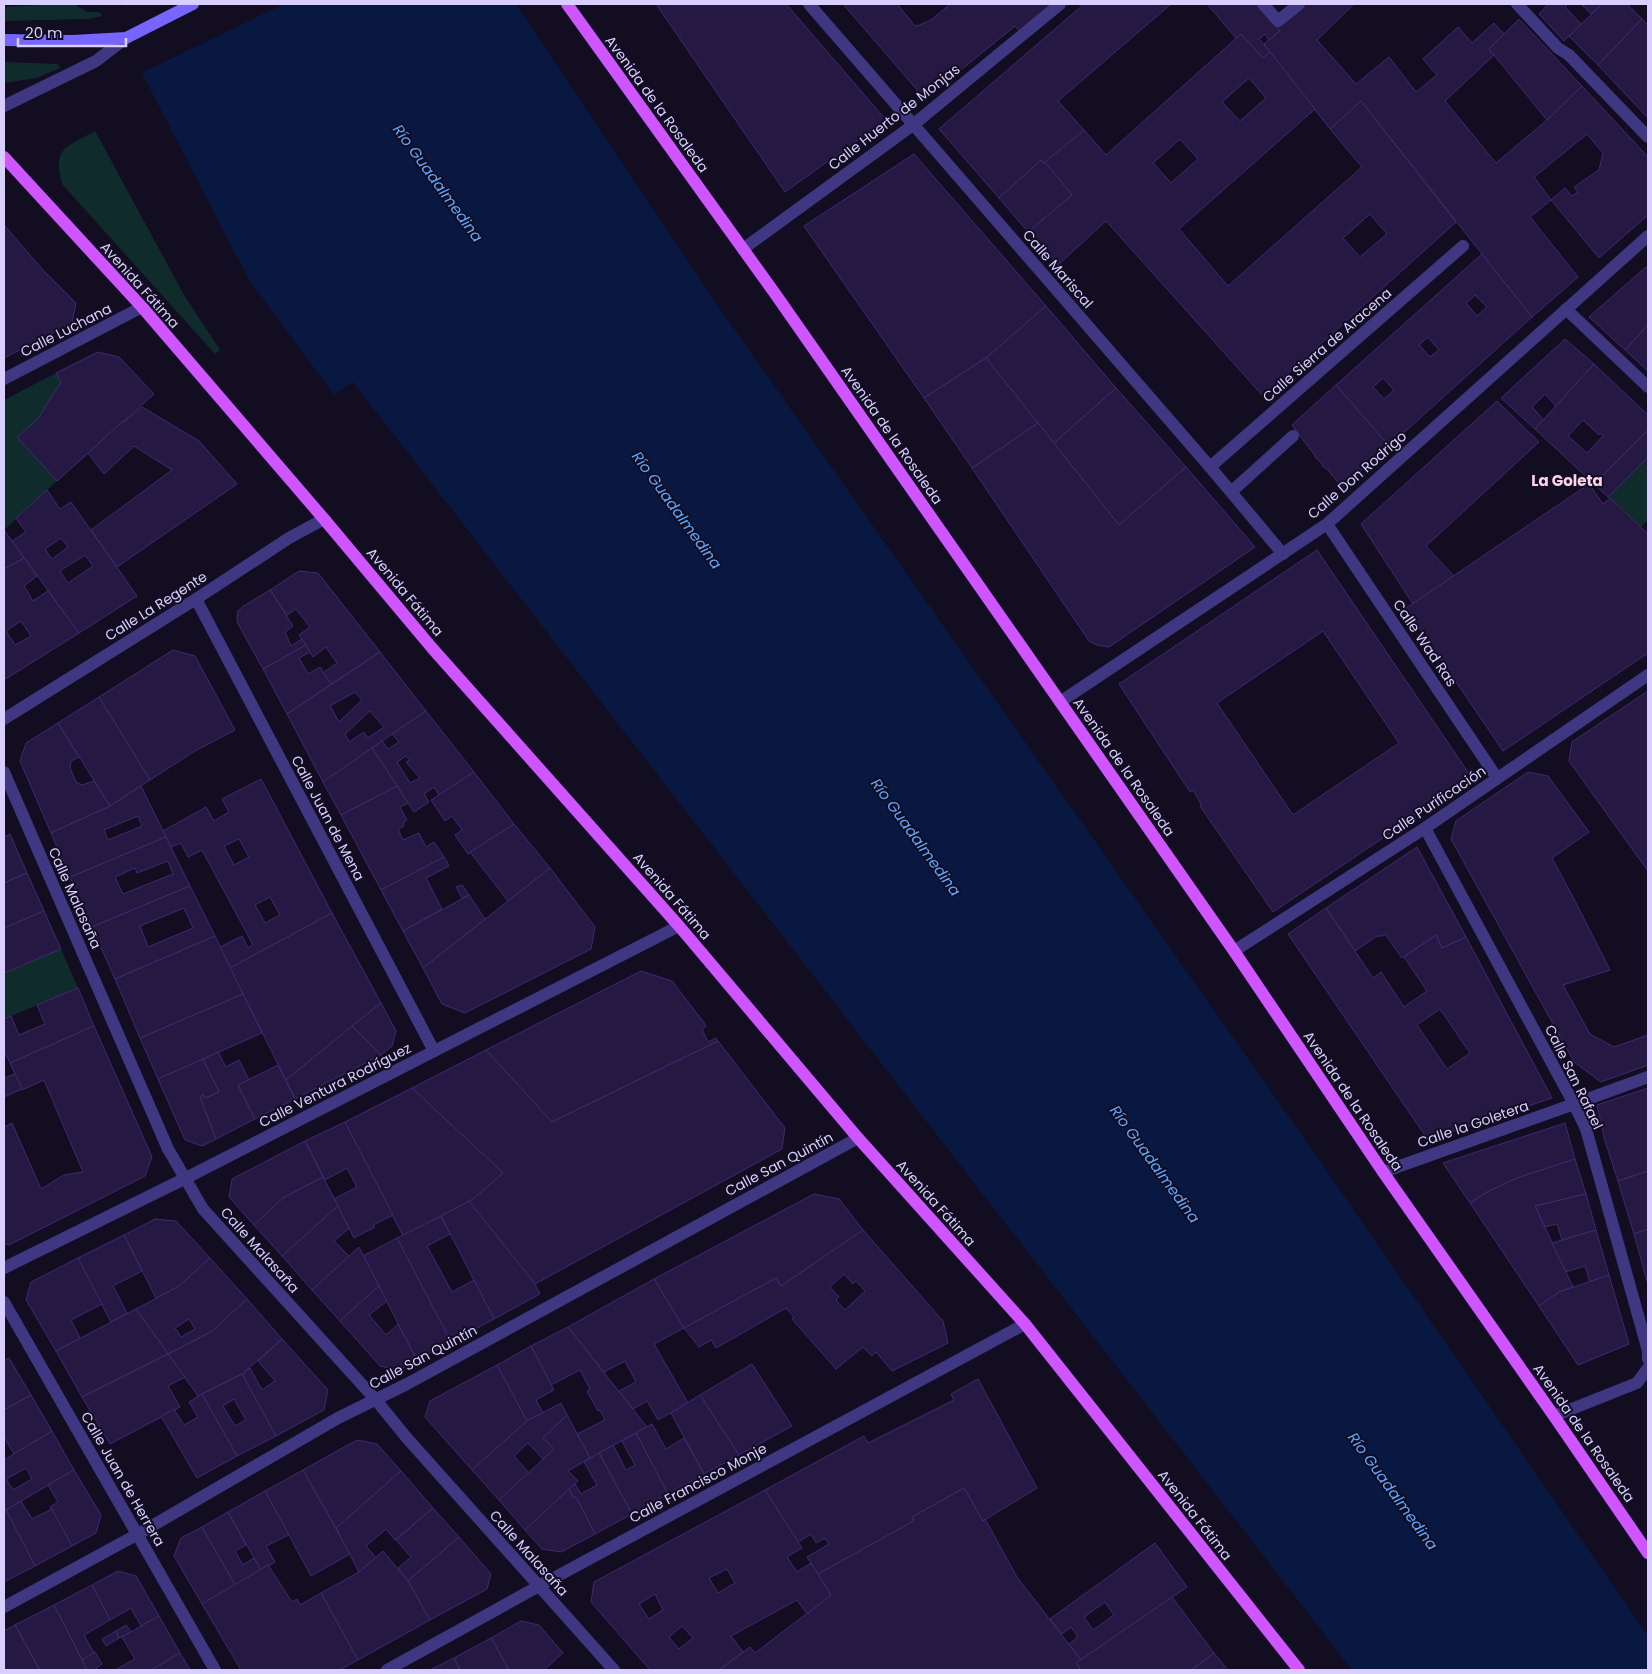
<svg xmlns="http://www.w3.org/2000/svg" width="1652" height="1674" font-family="Poppins,sans-serif">
  <style>
    .green { fill: #102b2c }
    .water { fill: #091840 }
    .pier { fill: #130d22 }
    .building { fill: #251943; stroke: #3e2a70; fill-rule: evenodd }
    .lines { fill: none; stroke-linecap: round; stroke-linejoin: round }
    .service { stroke: #403782; stroke-width: 12 }
    .pedestrian { stroke: #403782; stroke-width: 12 }
    .minor { stroke: #403782; stroke-width: 12 }
    .tertiary { stroke: #403782; stroke-width: 12 }
    .secondary { stroke: #7665ff; stroke-width: 12 }
    .primary { stroke: #ce55ff; stroke-width: 12 }
    .labels { text-anchor: middle; dominant-baseline: central; stroke-width: 4; stroke-linejoin: round; paint-order: stroke }
    .street-label { font-size: 14px; fill: #d8ceff; stroke: #130d22 }
    .water-label { font-size: 15px; font-style: italic; fill: #5ca6ff; stroke: #130d22 }
    .neighbourhood-label { font-size: 15px; font-weight: bold; fill: #ffd0ea; stroke: #130d22 }
  </style>
  <rect width="100%" height="100%" fill="#130d22"/>
  <g class="green">
    <path d="M56,4h17l14,8h12l3,4 -14,3 -84,2v-14z"/>
    <path d="M4,62l54,2 2,4 -23,10 -33,5z"/>
    <path d="M95,131l89,164 36,55 -5,4 -153,-170c-10,-37 5,-37 33,-53z"/>
    <path d="M56,373l5,9 -4,99 -53,49v-130z"/>
    <path d="M1648,457v63l-7,7 -33,-30z"/>
    <path d="M61,949l17,39 -74,31v-46z"/>
  </g>
  <path class="water" d="M119,4h397l195,292 602,855 335,485v34h-296l-999,-1288 -19,13 -86,-117 -106,-205 -14,-66z"/>
  <path class="pier" d="M116,4l12,3 5,-3h151l-142,69 -4,-9 -12,-55 -9,-3z"/>
  <g class="building">
    <path d="M656,4h130l100,116 -101,72z"/>
    <path d="M843,4h56l-1,1 16,20 3,1 14,-6 19,-16h105l-35,28 -5,-6 -90,73z"/>
    <path d="M1084,4h87l-113,97 26,29 -40,34 -3,-4 -42,38 -60,-69z"/>
    <path d="M1207,4h56l17,27 -11,9 -4,-6 -6,5 11,13 -7,6 -22,-24 -5,4z"/>
    <path d="M1299,4h55l-37,36 39,44 33,-27 27,35 21,-17 -14,-16 35,-32 14,16 22,-20 10,11 -15,15 5,6 -49,46 51,62 51,-43 35,-34 66,71v58l-49,43 -48,-58 -21,17 48,60 -46,40 -171,-216 -31,28 -66,-85 16,-13 -6,-7zM1587,134l16,19 -4,17 -25,17 4,5 -6,4 -7,-8 -14,12 -17,-23z"/>
    <path d="M1548,4h20l-3,3 16,17 -17,17 -25,-27z"/>
    <path d="M1581,4h21l-11,10z"/>
    <path d="M1602,4h25l15,15 -44,46 -29,-29z"/>
    <path d="M1519,19l63,67 -35,34 -58,-71z"/>
    <path d="M1642,19l6,6v93l-50,-53z"/>
    <path d="M1241,34l22,24 7,-6 45,57 -136,120 49,57 134,-119 -32,-38 31,-28 95,121 -193,174 -157,-175 -48,44 -30,-33 44,-37 -27,-33 39,-32 22,25zM1249,78l17,20 -26,23 -18,-19zM1180,139l18,20 -27,24 -18,-20zM1370,214l17,20 -27,23 -17,-19z"/>
    <path d="M914,154l132,152 -60,52 -62,40 -120,-172z"/>
    <path d="M1041,160l3,4 1,-2 27,33 -44,37 -29,-34z"/>
    <path d="M4,225l39,45 33,33 -4,20 -68,35z"/>
    <path d="M1482,254l50,63 -143,129 -53,-61zM1475,295l12,12 -10,9 -11,-13zM1428,337l11,13 -9,7 -11,-12zM1383,378l11,12 -10,9 -11,-12z"/>
    <path d="M1646,267l2,2v56l-23,25 -36,-33z"/>
    <path d="M1046,306l70,82 -62,55 -68,-85z"/>
    <path d="M1648,325v46l-23,-21z"/>
    <path d="M1565,339l29,25 -38,42 -11,-12 -13,13 12,13 -9,9 -34,-31z"/>
    <path d="M98,352l21,5 35,37 -97,87 -40,-44 20,-17 24,-38 -5,-9z"/>
    <path d="M986,358l52,65 -66,45 -48,-70z"/>
    <path d="M1594,364l54,51v15l-54,54 -59,-55zM1583,420l16,15 1,-2 3,3 -16,17 -19,-17z"/>
    <path d="M1336,385l53,61 -47,41 -16,-19 -4,-2 1,-1 -8,-8h1l-24,-32z"/>
    <path d="M1116,388l70,79 -67,58 -65,-82z"/>
    <path d="M1497,401l42,41 -113,104 28,30 -41,28 -52,-80z"/>
    <path d="M142,407l57,34 38,43 -120,83 -26,-37 81,-60 -38,-24 -30,28 -16,-21 35,-32 1,1z"/>
    <path d="M1038,423l81,102 67,-58 69,80 -146,100 -12,-2 -8,-4 -117,-173z"/>
    <path d="M1648,430v27l-40,40 -14,-13z"/>
    <path d="M1589,484l14,20 7,-6 38,36v119l-145,98 -97,-143z"/>
    <path d="M47,490l13,19 11,-7 66,94 -58,37 -67,-92 14,-9 -10,-14zM61,538l7,9 -16,12 -7,-10zM85,555l8,11 -25,17 -8,-12z"/>
    <path d="M4,530l20,28 -20,11z"/>
    <path d="M1317,550l155,228 -199,134 -71,-103 -2,-3 1,-2 -8,-14 -3,2 -71,-108zM1323,631l76,112 -106,72 -76,-112z"/>
    <path d="M24,558l13,18 -13,10 9,15 15,-10 31,42 -75,47v-111zM21,621l10,15 -16,9 -9,-14z"/>
    <path d="M299,571l19,2 62,79 -49,32 -8,-11 14,-10 -11,-16 -13,10 -14,-22 11,-8 -14,-18 -9,6 -17,-25z"/>
    <path d="M270,590l23,36 -8,6 6,14 11,-7 4,6 -43,24 -26,-47v-5l1,-6 4,-4z"/>
    <path d="M306,645l4,7 -11,6 9,16 12,-7 11,17 -44,30 -24,-45z"/>
    <path d="M173,650l22,6 40,74 -40,21 -45,29 -51,-83z"/>
    <path d="M380,652l46,59 -103,71 -36,-68zM355,692l7,8 -23,22 -9,-16zM370,711l14,16 -16,11 -4,-6 -15,10 -4,-8z"/>
    <path d="M1648,691v180l-79,-110 3,-19z"/>
    <path d="M99,697l51,83 -40,26 -52,-83z"/>
    <path d="M426,711l48,61 -35,23 -5,-8 -10,7 5,8 -15,10 -42,-64 10,-7 6,8 11,-7 -7,-8zM406,756l4,4 -4,2 14,16 -10,5 -13,-21z"/>
    <path d="M58,723l21,34 -8,4 -1,7 6,14 6,3 12,-4 16,25 -59,27 -31,-72 6,-18z"/>
    <path d="M372,748l25,38 -56,29 -18,-33z"/>
    <path d="M474,772l40,52 -46,30 -13,-19 7,-5 -10,-14 -7,5 -14,-21z"/>
    <path d="M1528,772l20,4 41,56 -37,26 23,43 35,69 -47,15 27,49 24,13 34,-12v30l-47,17 -27,-20 -123,-223 5,-18z"/>
    <path d="M261,779l71,134 -102,55 -10,-21 22,-11 6,12 5,-3 -51,-95 -14,7 -7,-14 -10,4 -8,-16 43,-24 8,14 15,-9 -7,-13zM239,839l10,18 -15,8 -10,-19zM270,897l10,18 -15,8 -10,-18z"/>
    <path d="M141,786l25,51 -96,40 -19,-44 59,-27zM138,816l4,10 -34,14 -4,-10z"/>
    <path d="M397,786l11,17 -8,4 7,13 -4,3 1,3 -6,3 5,11 16,-7 7,14 8,-5 10,15 -63,33 -40,-75z"/>
    <path d="M514,824l36,44 -42,33 -38,-49z"/>
    <path d="M10,834l17,39 -23,10v-46z"/>
    <path d="M166,837l24,49 -98,41 -22,-50zM168,861l5,13 -50,20 -8,-17 20,-9 2,5z"/>
    <path d="M1417,847l49,90 -24,11 -6,-13 -34,23 -17,-24 -2,2h-6l-22,15 -29,-43z"/>
    <path d="M444,857l5,9 -23,12 16,31 -39,22 -22,-41z"/>
    <path d="M550,868l45,59 -4,22 -126,64 -23,-9 -19,-36z"/>
    <path d="M27,873l17,38 -40,17v-45z"/>
    <path d="M462,885l7,10 -7,3 -6,-11z"/>
    <path d="M190,886l25,50 -100,43 -23,-52zM184,908l9,20 -45,19 -8,-21z"/>
    <path d="M469,895l16,24 -62,49 -20,-37z"/>
    <path d="M1326,908l47,70 8,-6 23,35 23,-16 -23,-34 32,-22 6,13 24,-11 86,161 -124,42 -140,-206zM1440,1009l30,44 -23,16 -30,-44z"/>
    <path d="M44,911l17,38 -57,24v-45z"/>
    <path d="M332,913l49,90 -95,77 -56,-112z"/>
    <path d="M215,936l28,58 -103,44 -25,-59z"/>
    <path d="M641,971l31,10 33,43 1,2 -4,3 6,13 8,-4 2,3 -166,81 -66,-72z"/>
    <path d="M78,988l16,38 -84,37 -6,-13v-31l7,-3 8,19 26,-11 -8,-19z"/>
    <path d="M243,994l19,39 -104,46 -18,-41z"/>
    <path d="M381,1003l15,28 -4,15 -11,9 -29,-29z"/>
    <path d="M94,1026l58,131 -7,19 -136,69 -5,-2v-116l8,-4 29,66 23,-14 19,-3 -39,-92 -22,10 -12,-27z"/>
    <path d="M352,1026l29,29 -86,44 -9,-19z"/>
    <path d="M718,1041l67,87 -3,21 -247,135 -66,-83 34,-28 -91,-85 74,-38 66,72z"/>
    <path d="M218,1052l8,15 13,-7 10,20 -11,5 17,34 -39,20 -16,-42 3,-2 2,3 14,-6 -16,-33z"/>
    <path d="M203,1059l16,33 -14,6 -2,-3 -3,2 16,42 -14,7 -17,-6 -27,-61z"/>
    <path d="M278,1065l17,34 -40,20 -17,-34z"/>
    <path d="M15,1074l7,15 -18,8v-19z"/>
    <path d="M412,1088l91,85 -30,26 -70,37 -58,-114z"/>
    <path d="M1648,1088v83l-30,10 -13,-40 -8,-36z"/>
    <path d="M345,1122l48,93 -20,10 2,2 -21,11 -20,-39 23,-12 -10,-19 -22,12 -20,-39z"/>
    <path d="M1565,1123l10,36 -58,19 -30,14 -17,11 -27,-40z"/>
    <path d="M305,1141l18,36 -40,21 -29,27 -25,-28 3,-18z"/>
    <path d="M1575,1159l11,35 -51,12 38,81 -14,5 -20,14 -69,-103 17,-11 30,-14z"/>
    <path d="M1648,1171v58l-14,5 -16,-53z"/>
    <path d="M323,1177l15,29 -56,50 -28,-31 29,-27z"/>
    <path d="M814,1194l25,5 24,31 -82,56 -5,-8 -92,50 -30,-49z"/>
    <path d="M1586,1194l10,36 -34,10 -5,-16 -12,3 -10,-21z"/>
    <path d="M469,1201l66,83 5,10 -46,25 -53,-103z"/>
    <path d="M338,1206l11,22 -15,13 15,15 -37,34 -30,-34z"/>
    <path d="M441,1216l9,18 -23,12 25,46 22,-12 20,39 -43,23 -54,-104z"/>
    <path d="M155,1219l21,2 34,37 -31,28 -23,12 -32,-63z"/>
    <path d="M1648,1229v56l-14,-51z"/>
    <path d="M863,1230l80,91 5,22 -56,28 -16,-19 -4,4 -9,-9 -27,22 -44,-50 2,-2 -8,-9 -70,40 -5,-8 -12,7 -15,-19 92,-50 5,8zM844,1274l9,10 3,-3 9,10 -20,19 -9,-10 3,-3 -9,-10z"/>
    <path d="M1596,1230l13,45 -19,7 -5,-16 -19,6 -14,-29z"/>
    <path d="M124,1235l18,36 -29,15 14,27 -16,9 -33,-64z"/>
    <path d="M397,1238l54,104 -34,18 -54,-104z"/>
    <path d="M359,1247l20,39 -39,35 -28,-31z"/>
    <path d="M78,1258l24,46 -31,16 9,18 -24,13 -30,-51 5,-18z"/>
    <path d="M210,1258l37,41 -36,33 -43,22 -32,-45 43,-23zM189,1319l6,10 -14,8 -6,-9z"/>
    <path d="M1609,1275l20,69 -51,21 -39,-59 20,-14z"/>
    <path d="M654,1279l30,49 -30,16 34,59 -30,17 -11,-19 -14,8 -14,-18 17,-9 -11,-21 -21,11 -36,-45z"/>
    <path d="M379,1286l8,15 -18,14 17,20 12,-11 19,36 -18,10 -19,-4 -40,-45z"/>
    <path d="M247,1299l35,40 -40,35 -44,22 -30,-42 43,-22z"/>
    <path d="M136,1309l32,45 -86,43 -26,-46z"/>
    <path d="M568,1327l79,100 -57,31 -13,-24 28,-14 -5,-10 -2,1 -11,-20 3,-2 -10,-19 -29,15 -20,-39z"/>
    <path d="M282,1339l46,51 -4,20 -48,26 -34,-62 8,-6 12,22 13,-9 -17,-20z"/>
    <path d="M531,1346l23,44 -18,10 7,13 -16,8 -30,-56z"/>
    <path d="M168,1354l17,23 -17,9 12,21 -70,37 -28,-47z"/>
    <path d="M9,1358l22,37 -27,15v-49z"/>
    <path d="M752,1364l40,62 -53,29 -39,-60z"/>
    <path d="M497,1365l30,56 -55,49 -47,-53 5,-16z"/>
    <path d="M242,1374l34,62 -39,20 -35,-62zM234,1399l12,21 -11,6 -12,-20z"/>
    <path d="M978,1379l59,109 -54,33 -19,-33 -52,29 2,4 -96,53 -11,-17 22,-13 -4,-6 -9,5 -5,-9 -13,8 -33,-52 99,-54 4,7 86,-43 -3,-6z"/>
    <path d="M202,1394l35,62 -40,22 -36,-62 13,-7 10,16 14,-8 -9,-15z"/>
    <path d="M31,1395l21,36 -38,23 -10,-17v-27z"/>
    <path d="M700,1395l39,60 -35,19 -33,-61z"/>
    <path d="M561,1403l6,12 -24,23 11,11 -11,10 -15,-16 -14,13 15,17 -30,27 -27,-30 55,-49z"/>
    <path d="M567,1415l23,43 -22,13 10,10 -53,49 -26,-30 55,-51 -11,-11z"/>
    <path d="M652,1424l14,25 18,-11 20,36 -36,20 -32,-61z"/>
    <path d="M52,1431l22,39 -68,40 -2,-4v-46zM26,1468l6,11 -19,11 -7,-11z"/>
    <path d="M636,1433l32,61 -36,20 -33,-61 14,-8 13,25 9,-5 -13,-24z"/>
    <path d="M357,1440l20,4 24,27 -65,57 -33,-58z"/>
    <path d="M599,1453l33,61 -37,20 -19,-37 -3,1 -4,-9 6,-5 6,10 16,-9 -13,-23z"/>
    <path d="M74,1470l27,45 -5,18 -24,13 -22,-39 8,-5 -10,-17z"/>
    <path d="M303,1470l47,84 -39,22 -46,-85z"/>
    <path d="M401,1471l32,37 -38,32 -9,-11 -20,17 10,12 -17,14 -23,-44z"/>
    <path d="M964,1488l19,33 2,-2 32,58 64,83 -5,3 5,7h-362l31,-23 5,6 76,-58 -13,-21 96,-53 -2,-4z"/>
    <path d="M569,1489l4,9 3,-1 19,37 -34,18 -19,-3 -17,-19z"/>
    <path d="M765,1490l37,58 -15,9 10,15 14,-9 20,32 -24,19 -10,-14 -66,36 12,16 -24,18h-69l-59,-68 3,-20zM727,1569l8,14 -17,10 -9,-15zM655,1594l8,16 -14,9 -10,-15zM682,1626l11,12 -14,11 -10,-12z"/>
    <path d="M265,1491l24,44 -23,11 9,16 -14,8 -33,-58z"/>
    <path d="M21,1501l11,18 20,-10 20,37 -37,20 -29,-56z"/>
    <path d="M4,1506l31,60 -31,16z"/>
    <path d="M433,1508l26,29 -51,44 -10,-13 13,-11 -15,-17z"/>
    <path d="M228,1512l18,33 -11,6 8,14 11,-7 7,12 -26,15 -33,-58z"/>
    <path d="M202,1527l33,58 -33,19 -28,-48 7,-18z"/>
    <path d="M459,1537l32,37 -4,15 -57,31 -22,-39z"/>
    <path d="M1155,1543l32,44 -106,73 -12,-16 9,-7 -7,-10 -9,7 -12,-15zM1105,1602l9,13 -21,15 -9,-13z"/>
    <path d="M383,1551l25,30 22,39 -72,40 -37,-67 38,-21z"/>
    <path d="M268,1565l24,37 5,-3 3,6 21,-12 37,67 -18,10h-99l-39,-66z"/>
    <path d="M118,1571l18,5 23,40 -18,10 -10,-18 -21,12 -18,-35z"/>
    <path d="M92,1585l18,35 -26,15 10,18 -12,7 -28,-55z"/>
    <path d="M1172,1597l42,56 -23,17h-110l-5,-7z"/>
    <path d="M54,1605l26,51 7,14h-47l-25,-45z"/>
    <path d="M159,1616l21,37 -29,17h-36l20,-11 -13,-22z"/>
    <path d="M521,1621l18,4 24,28 -19,17h-35l-18,-32z"/>
    <path d="M15,1625l23,42 2,3h-36v-39z"/>
    <path d="M126,1625l5,7 -12,6 -3,-7z"/>
    <path d="M116,1631l3,7 -13,8 -4,-7z"/>
    <path d="M491,1638l18,32h-49l-6,-12z"/>
    <path d="M95,1652l7,12 -6,4 2,2h-11l-5,-10z"/>
    <path d="M180,1653l10,17h-39z"/>
    <path d="M1214,1653l14,17h-37l13,-9z"/>
    <path d="M454,1658l6,12h-30z"/>
  </g>
  <g class="lines">
    <g class="service">
      <path d="M1517,4l41,44 11,7"/>
      <path d="M1210,467l253,-221"/>
      <path d="M1231,492l62,-56"/>
    </g>
    <g class="pedestrian">
      <path d="M1263,4l15,17 21,-17"/>
      <path d="M1574,1104l74,-27"/>
    </g>
    <g class="minor">
      <path d="M809,4l401,463 73,87"/>
      <path d="M1569,55l79,82"/>
      <path d="M743,249l170,-124 147,-121"/>
      <path d="M1566,309l82,78"/>
      <path d="M4,379l138,-72"/>
      <path d="M1327,524l170,254"/>
      <path d="M196,599l238,452"/>
      <path d="M1060,702l267,-178 321,-288"/>
      <path d="M4,719l192,-120 93,-61 35,-19"/>
      <path d="M4,772l164,377 35,60 173,191 30,37 208,233"/>
      <path d="M1425,828l149,276 12,25 62,222v8"/>
      <path d="M1234,951l191,-123 223,-153"/>
      <path d="M1383,1172l191,-68"/>
      <path d="M4,1268l182,-90 493,-252"/>
      <path d="M4,1302l211,368"/>
      <path d="M1554,1416l83,-33 11,-15"/>
      <path d="M4,1607l134,-73 200,-116 69,-34 451,-246"/>
      <path d="M387,1670l152,-84 486,-262"/>
    </g>
    <path class="tertiary" d="M4,106l92,-45 30,-23"/>
    <path class="secondary" d="M4,40l69,1 53,-3 67,-34"/>
    <g class="primary">
      <path d="M567,4l209,291 458,656 149,221 171,244 94,137"/>
      <path d="M4,157l138,150 182,212 108,129 247,278 179,212 167,186 274,346"/>
    </g>
  </g>
  <g class="labels">
    <g class="street-label">
      <text transform="translate(657 104) rotate(54)">Avenida de la Rosaleda</text>
      <text transform="translate(894 117) rotate(-38)">Calle Huerto de Monjas</text>
      <text transform="translate(1058 269) rotate(49)">Calle Mariscal</text>
      <text transform="translate(140 285) rotate(48)">Avenida Fátima</text>
      <text transform="translate(66 330) rotate(-27)">Calle Luchana</text>
      <text transform="translate(1327 345) rotate(-41)">Calle Sierra de Aracena</text>
      <text transform="translate(892 435) rotate(55)">Avenida de la Rosaleda</text>
      <text transform="translate(1357 475) rotate(-41)">Calle Don Rodrigo</text>
      <text transform="translate(405 592) rotate(50)">Avenida Fátima</text>
      <text transform="translate(156 606) rotate(-32)">Calle La Regente</text>
      <text transform="translate(1425 643) rotate(56)">Calle Wad Ras</text>
      <text transform="translate(1124 767) rotate(55)">Avenida de la Rosaleda</text>
      <text transform="translate(1434 803) rotate(-34)">Calle Purificación</text>
      <text transform="translate(328 818) rotate(62)">Calle Juan de Mena</text>
      <text transform="translate(672 896) rotate(49)">Avenida Fátima</text>
      <text transform="translate(75 898) rotate(66)">Calle Malasaña</text>
      <text transform="translate(1574 1077) rotate(64)">Calle San Rafael</text>
      <text transform="translate(335 1085) rotate(-27)">Calle Ventura Rodríguez</text>
      <text transform="translate(1353 1101) rotate(56)">Avenida de la Rosaleda</text>
      <text transform="translate(1473 1124) rotate(-19)">Calle la Goletera</text>
      <text transform="translate(779 1164) rotate(-28)">Calle San Quintín</text>
      <text transform="translate(936 1203) rotate(48)">Avenida Fátima</text>
      <text transform="translate(260 1250) rotate(48)">Calle Malasaña</text>
      <text transform="translate(423 1357) rotate(-28)">Calle San Quintín</text>
      <text transform="translate(1584 1433) rotate(55)">Avenida de la Rosaleda</text>
      <text transform="translate(123 1479) rotate(60)">Calle Juan de Herrera</text>
      <text transform="translate(698 1483) rotate(-28)">Calle Francisco Monje</text>
      <text transform="translate(1195 1515) rotate(52)">Avenida Fátima</text>
      <text transform="translate(529 1553) rotate(48)">Calle Malasaña</text>
    </g>
    <g class="water-label">
      <text transform="translate(438 183) rotate(54)">Río Guadalmedina</text>
      <text transform="translate(677 510) rotate(54)">Río Guadalmedina</text>
      <text transform="translate(916 837) rotate(54)">Río Guadalmedina</text>
      <text transform="translate(1155 1164) rotate(54)">Río Guadalmedina</text>
      <text transform="translate(1393 1491) rotate(54)">Río Guadalmedina</text>
    </g>
    <g class="neighbourhood-label">
      <text x="1567" y="480">La Goleta</text>
    </g>
  </g>
  <rect width="1652" height="1674" fill="none" stroke="#d8ceff" stroke-width="10"/>
  <path d="M18 38v8h108v-8" fill="none" stroke="#d8ceff" stroke-width="2.5"/>
  <text x="25" y="38" font-size="15" fill="#d8ceff" stroke="#130d22" stroke-width="4" paint-order="stroke">20 m</text>
</svg>
